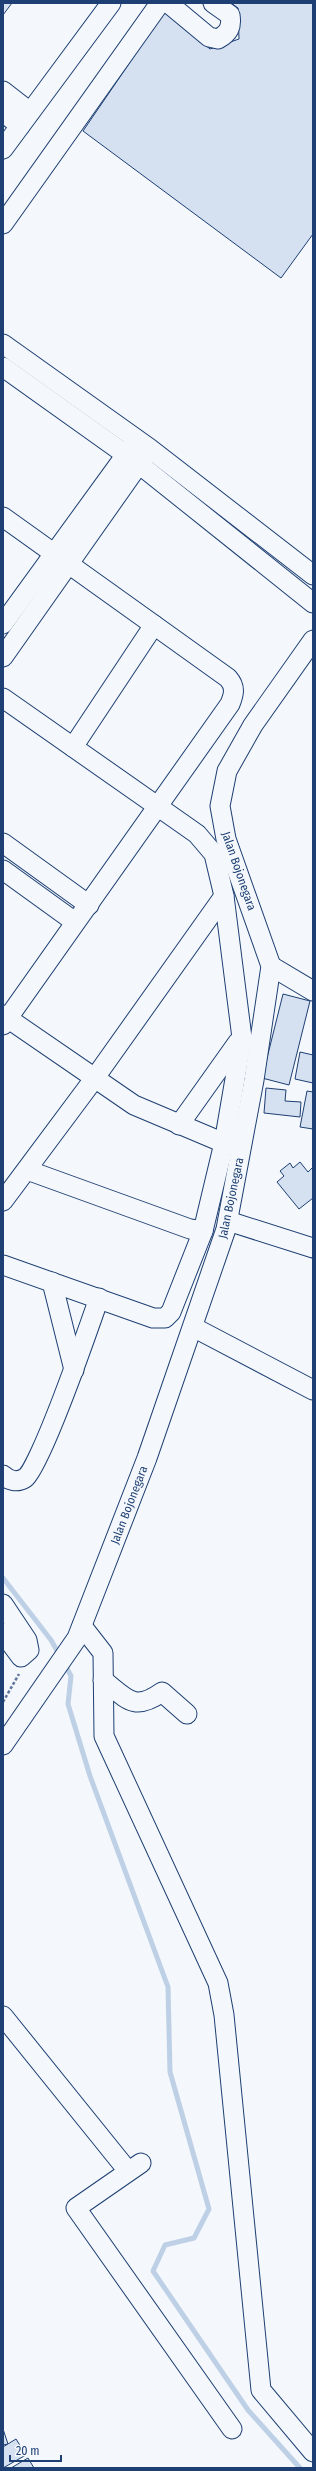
<svg xmlns="http://www.w3.org/2000/svg" width="316" height="2471" font-family="'Fira Sans Condensed',sans-serif">
  <style>
    .lines { fill: none; stroke-linecap: round; stroke-linejoin: round }
    .stream { stroke: #bed0e5; stroke-width: 5 }
    .building { fill: #d5e0f0; stroke: #1d3f73 }
    .minor-casing { stroke: #1d3f73; stroke-width: 21 }
    .path { stroke: #5e769c; stroke-width: 2.5; stroke-dasharray: 3 2; stroke-linecap: butt }
    .minor { stroke: #f4f7fb; stroke-width: 19 }
    .labels { text-anchor: middle; dominant-baseline: central; stroke-width: 3; stroke-linejoin: round; paint-order: stroke }
    .street-label { font-size: 12px; fill: #1d3f73; stroke: #f4f7fb }
  </style>
  <rect width="100%" height="100%" fill="#f4f7fb"/>
  <g class="lines">
    <g class="stream">
      <path d="M3,1578l48,62 9,16"/>
      <path d="M64,1663l7,13 -3,28 22,72 78,211 2,85 39,137 -15,29 -29,7 -12,26 95,139 52,58"/>
    </g>
  </g>
  <g class="building">
    <path d="M3,3h9l-9,12z"/>
    <path d="M231,3h82v231l-32,44 -198,-147 82,-120 45,38 29,-10 -1,-31z"/>
    <path d="M283,994l27,7 -21,84 -27,-7z"/>
    <path d="M300,1052l13,3v28l-18,-4z"/>
    <path d="M266,1088l20,2 -1,11 16,1 -1,15 -36,-4z"/>
    <path d="M307,1091l6,1v37l-13,-2z"/>
    <path d="M300,1162l8,10 4,-4 1,2v28l-14,11 -22,-27 7,-6 -4,-5 10,-8 3,5z"/>
    <path d="M3,2429l5,15 -5,1z"/>
    <path d="M16,2439l10,16 -23,13v-21z"/>
    <path d="M28,2458l6,10h-23z"/>
  </g>
  <g class="lines">
    <g class="minor-casing">
      <g id="minor">
        <path d="M168,3l41,34 9,2c11,-6 14,-12 12,-24l-17,-12"/>
        <path d="M3,91l27,21"/>
        <path d="M3,112l17,14"/>
        <path d="M3,149l108,-146"/>
        <path d="M3,224l157,-221"/>
        <path d="M3,344l146,104 164,127"/>
        <path d="M3,367l136,97 174,139"/>
        <path d="M3,517l151,108 -81,122"/>
        <path d="M3,624l130,-179"/>
        <path d="M3,657l143,-203"/>
        <path d="M3,698l194,136 17,20 10,42 18,142 -18,105 -21,88 -13,-2 -163,-59"/>
        <path d="M3,843l86,62"/>
        <path d="M3,870l72,52"/>
        <path d="M271,966l42,25"/>
        <path d="M3,1015l131,90 90,38"/>
        <path d="M3,1025l227,-321c4,-10 6,-17 -2,-26l-74,-53"/>
        <path d="M179,1125l59,-83"/>
        <path d="M3,1201l91,-122 130,-183"/>
        <path d="M228,1221l85,27"/>
        <path d="M3,1265l150,53h12l6,-6 32,-81"/>
        <path d="M52,1282l22,88"/>
        <path d="M193,1327l120,63"/>
        <path d="M3,1475c6,6 14,8 22,3 15,-9 65,-154 74,-180"/>
        <path d="M3,1604l24,36 2,10 -8,7 -18,-24"/>
        <path d="M82,1626l21,27 1,83 114,247 6,32 37,375 52,62"/>
        <path d="M103,1680c24,19 31,32 59,12l25,22"/>
        <path d="M3,1745l74,-107 70,-180 79,-229 28,-149 17,-114 -45,-127 -6,-33 7,-35 26,-46 60,-85"/>
        <path d="M3,2016l125,155"/>
        <path d="M141,2163l-65,45 156,221"/>
      </g>
    </g>
    <path class="path" d="M3,1702l16,-28"/>
    <use href="#minor" class="minor"/>
  </g>
  <g class="labels">
    <g class="street-label">
      <text transform="translate(239 871) rotate(71)">Jalan Bojonegara</text>
      <text transform="translate(231 1198) rotate(-78)">Jalan Bojonegara</text>
      <text transform="translate(129 1505) rotate(-69)">Jalan Bojonegara</text>
    </g>
  </g>
  <rect width="316" height="2471" fill="none" stroke="#1d3f73" stroke-width="8"/>
  <path d="M10 2455v6h51v-6" fill="none" stroke="#1d3f73" stroke-width="2"/>
  <text x="16" y="2455" font-size="12" fill="#1d3f73" stroke="#f4f7fb" stroke-width="3" paint-order="stroke">20 m</text>
</svg>
